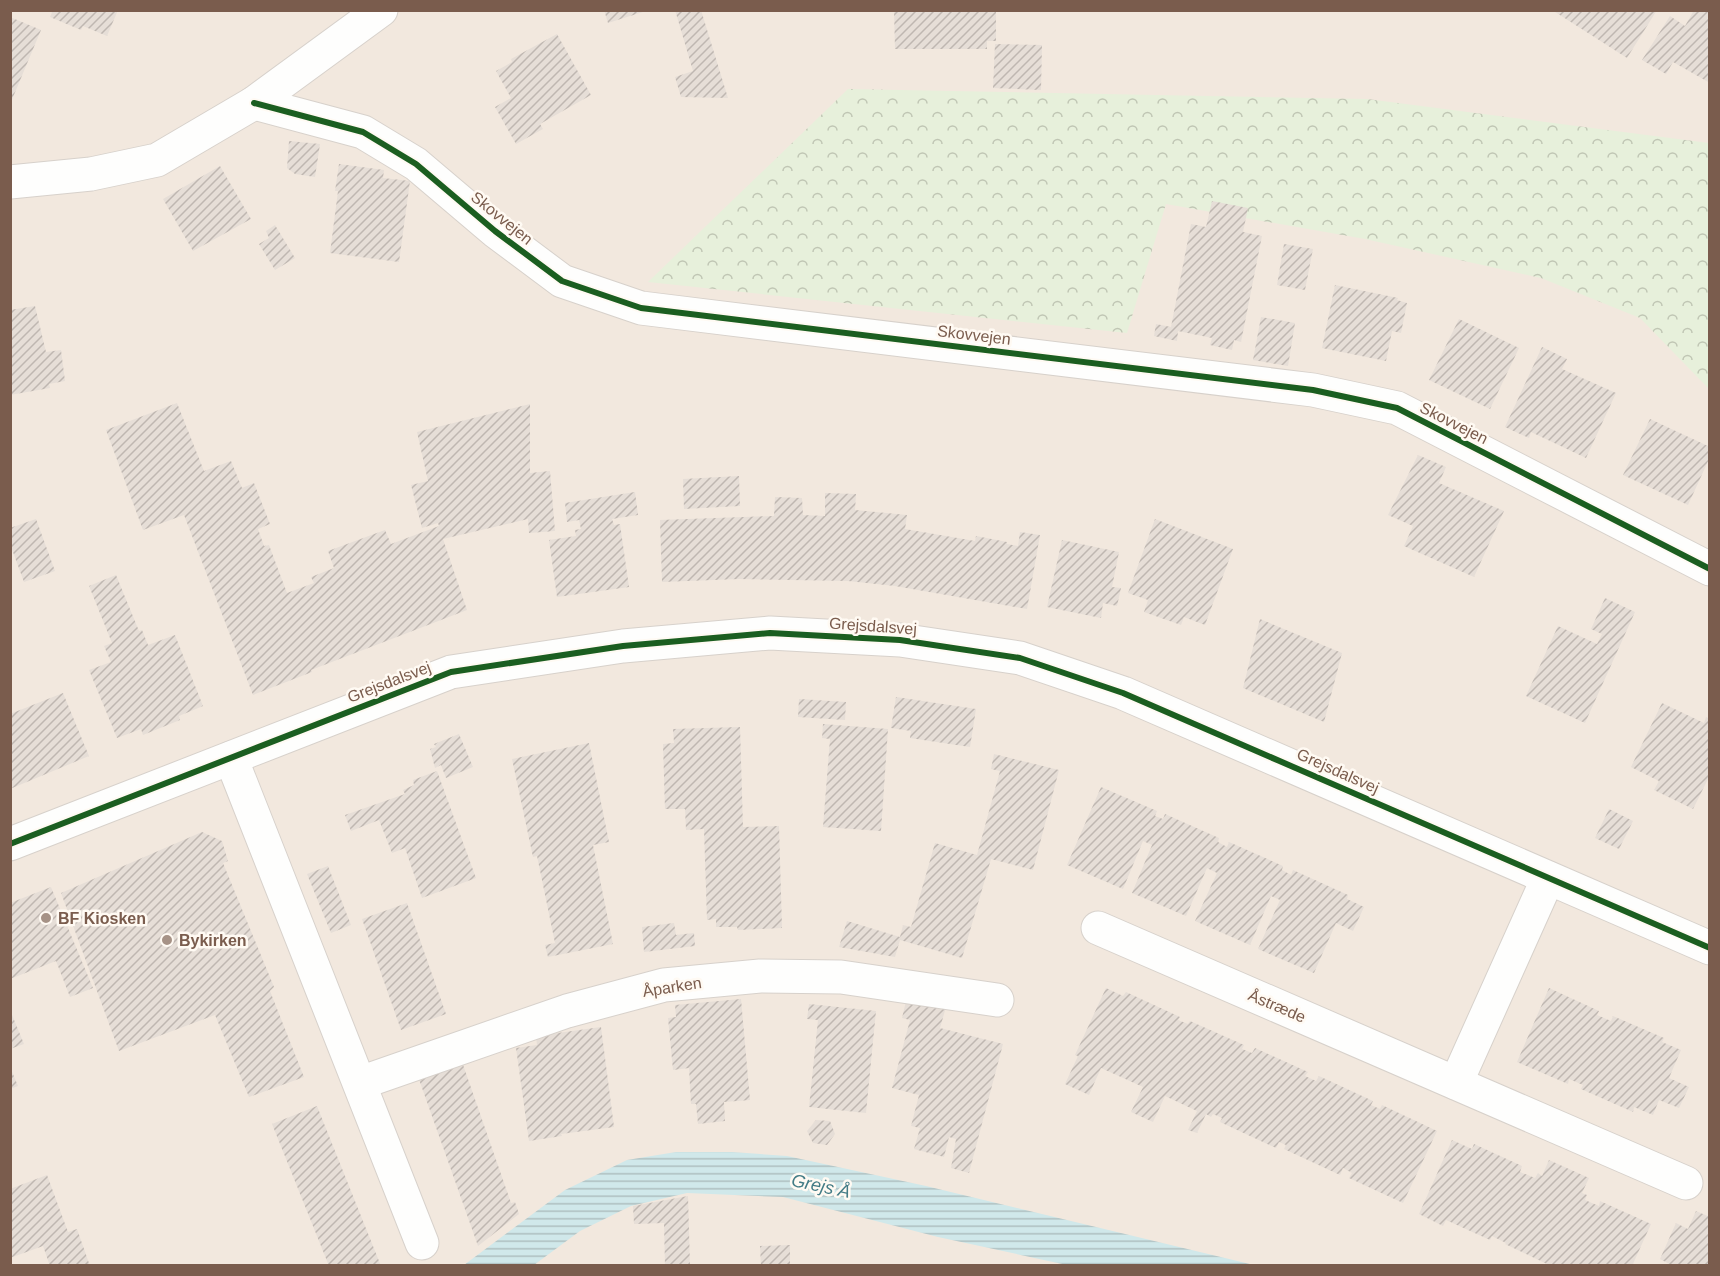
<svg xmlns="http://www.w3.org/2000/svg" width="1720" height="1276" font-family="Helvetica,sans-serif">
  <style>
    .residential { fill: #f2e8de }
    .forest { fill: url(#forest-crowns) }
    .water { fill: url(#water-rules) }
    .building { fill: url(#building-hatch) }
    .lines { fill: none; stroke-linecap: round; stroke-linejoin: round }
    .minor-casing { stroke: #d7d1cb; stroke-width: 35 }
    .minor { stroke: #fefefd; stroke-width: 33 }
    .cycleway-casing { stroke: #fffaf3; stroke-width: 10 }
    .cycleway { stroke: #1b5e20; stroke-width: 6 }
    .poi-dot { fill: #a69286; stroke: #fffaf3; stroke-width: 2 }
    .labels { text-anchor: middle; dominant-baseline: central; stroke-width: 5; stroke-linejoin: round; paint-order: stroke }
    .street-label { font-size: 16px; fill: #7a5c4d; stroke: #fffaf3 }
    .poi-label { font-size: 16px; font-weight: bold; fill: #7a5c4d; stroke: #fffaf3; text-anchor: start }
    .water-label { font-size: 18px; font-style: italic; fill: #437c86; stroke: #fffaf3 }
  </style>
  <defs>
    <pattern id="forest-crowns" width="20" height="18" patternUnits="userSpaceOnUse" patternTransform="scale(1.5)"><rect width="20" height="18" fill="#e7f0db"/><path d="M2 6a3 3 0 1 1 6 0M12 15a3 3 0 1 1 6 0" fill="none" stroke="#c0c6b4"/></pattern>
    <pattern id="water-rules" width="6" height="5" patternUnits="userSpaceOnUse" patternTransform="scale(1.5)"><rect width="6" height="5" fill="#d0e8ea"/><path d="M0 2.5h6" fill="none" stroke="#aebfc0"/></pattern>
    <pattern id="building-hatch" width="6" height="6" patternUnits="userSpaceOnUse" patternTransform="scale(1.5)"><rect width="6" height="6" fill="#e6ded7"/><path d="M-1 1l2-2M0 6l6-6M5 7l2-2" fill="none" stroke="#bfb7b1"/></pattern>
  </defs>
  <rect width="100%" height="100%" fill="#f9f5f0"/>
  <path class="residential" d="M10,11h1699v1254h-1698z"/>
  <path class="forest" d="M848,89l519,10 342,44v246l-69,-71 -99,-40 -176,-39 -199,-35 -39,129 -479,-51z"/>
  <path class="water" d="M676,1152h56l55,4 139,30 328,79h-187l-129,-28 -155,-40 -96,-4 -56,13 -51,25 -46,34h-70l101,-75 62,-30z"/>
  <g class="building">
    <path d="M53,10h65l-11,26 -24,-10 -2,4 -31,-13z"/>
    <path d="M604,10h42v1l-38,12z"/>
    <path d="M675,10h26l27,88 -47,-1 -6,-20 18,-6z"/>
    <path d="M894,10h102v31h-9v8h-92z"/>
    <path d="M1552,10h105l-30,48z"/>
    <path d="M1694,10h16v73l-37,-21 -7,12 -24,-14 28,-44 15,10z"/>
    <path d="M10,17l31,13 -30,72h-1z"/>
    <path d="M557,34l34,61 -51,29 3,5 -27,15 -21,-37 16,-9 -15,-27 16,-9 -1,-3z"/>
    <path d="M995,44l47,1 -1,45 -48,-2z"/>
    <path d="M289,141l31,3 -5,33 -20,-3 -8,-6z"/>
    <path d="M339,164l45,6 -1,8 27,3 -11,81 -69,-9 8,-62h-3z"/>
    <path d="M220,166l31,53 -58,32 -30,-52z"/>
    <path d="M1212,201l36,7 -5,24 19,4 -21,106 -7,-2 -2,10 -22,-5 2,-7 -34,-7 -1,10 -23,-5 2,-12 15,3 20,-103 15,3z"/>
    <path d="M275,225l20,33 -20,12 -16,-26 10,-6 -3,-7z"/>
    <path d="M1284,244l29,5 -8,41 -28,-5z"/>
    <path d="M1335,285l63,13 -1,2 10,3 -6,30 -9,-2 -6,30 -64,-13z"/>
    <path d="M35,306l11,46 15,-2 4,31 -16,3 1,4 -40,7v-85z"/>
    <path d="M1261,317l34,6 -7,43 -35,-6z"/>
    <path d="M1459,319l60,29 -29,61 -61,-29z"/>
    <path d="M1542,347l25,12 -5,10 54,24 -30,65 -55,-26 -2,6 -24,-11z"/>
    <path d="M177,403l27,68 27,-10 11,27 12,-5 16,41 -12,5 6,17 5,-1 18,48 27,-10 -3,-6 23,-9 -6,-17 57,-21 6,14 48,-18 -1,-3 -16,5 -11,-43 17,-4 -11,-49 113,-28v69l20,-2 5,60 -26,2 -1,-14 -85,20 24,71 -156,60 1,2 -59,23 -69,-180 -41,15 -37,-100z"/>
    <path d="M1650,419l60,28v10l-22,48 -65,-30z"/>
    <path d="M1418,455l28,12 -7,16 65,28 -30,66 -70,-31 9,-20 -25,-11z"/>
    <path d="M739,476l1,30 -56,3 -1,-30z"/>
    <path d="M635,492l3,23 -26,4 2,6 6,-1 9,63 -72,10 -8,-57 27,-4 -1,-6 6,-1 -2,-9 -12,2 -2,-19z"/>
    <path d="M825,493l31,1 -1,16 52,5 -2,14 70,12 1,-5 31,6v2l11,2 2,-14 20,3 -13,74 -132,-23 -47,-5 -109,-2 -77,3 -2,-62 114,-4 1,-19 27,1 1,17 22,1z"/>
    <path d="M36,519l19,52 -31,11 -14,-38v-16z"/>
    <path d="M1155,519l78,30 -28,76 -21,-8 -3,8 -37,-13 4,-12 -20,-7z"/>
    <path d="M1062,540l57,12 -7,35 9,1 -4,18 -14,-3 -2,15 -54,-11z"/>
    <path d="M116,575l23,56 3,-1 6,15 27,-10 28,71 -24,10 1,4 -37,15 -2,-6 -24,9 -28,-68 22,-8 -7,-16 8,-3 -23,-57z"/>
    <path d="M1605,598l30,14 -50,111 -59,-27 32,-70 39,18 5,-10 -11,-5z"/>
    <path d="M1260,619l82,34 -18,69 -81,-34z"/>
    <path d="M63,693l26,63 -79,33v-75z"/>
    <path d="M896,697l80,12 -6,38 -60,-9 1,-7 -20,-3z"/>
    <path d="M799,699l47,3 -1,18 -47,-3z"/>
    <path d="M1662,703l42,20 2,-6 4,2v60h-2l-15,30 -39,-19 5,-9 -28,-14z"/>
    <path d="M823,724l65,5 -7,102 -58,-4 7,-88 -8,-1z"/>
    <path d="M740,727l3,100 36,-1 3,102 -44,2 -1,-3h-21v-8l-9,1 -3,-91 -18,1 -1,-21h-20l-2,-65 11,-1 -1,-14z"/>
    <path d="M459,734l14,33 -27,11 -5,-13 -6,3 -5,-19 6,-2 -2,-3z"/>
    <path d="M589,743l20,99 -16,3 20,99 -65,13 -3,-12 10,-2 -18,-87 -4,1 -21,-98z"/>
    <path d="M994,754l65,16 -26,100 -42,-11 -29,99 -62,-18 -5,17 -56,-10 8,-26 53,16 3,-12 8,2 24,-84 42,12 23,-84 -9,-2z"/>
    <path d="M437,771l39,107 -54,20 -17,-50 -13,5 -13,-33 -28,11 -6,-16 60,-21 -2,-4 11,-5 -1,-5z"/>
    <path d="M1101,787l56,24 -2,5 8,3 2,-5 54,24 -1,4 9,5 2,-5 54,24 -1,4 9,5 2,-5 55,25 -1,4 17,8 -11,24 -17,-8 -22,50 -56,-24 22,-49 -9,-4 -21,49 -55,-24 22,-48 -10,-5 -21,48 -54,-23 20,-48 -9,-4 -20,48 -56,-24z"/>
    <path d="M1609,809l24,12 -14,28 -24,-11z"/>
    <path d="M202,832l20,9 6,20 -5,2 51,124 -4,4 34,86 -55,20 -34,-82 -96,36 -58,-158z"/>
    <path d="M328,866l23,59 -20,8 -24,-59z"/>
    <path d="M51,887l42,101 -23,9 -14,-36 -46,18v-76z"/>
    <path d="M407,903l39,111 -45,16 -39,-111z"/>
    <path d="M674,923l2,12 18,-2 1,13 -51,6 -2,-25z"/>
    <path d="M1106,988l17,8 3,-4 54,25 -2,3 10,4 2,-3 54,24 -2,4 10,4 3,-5 53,24 -3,4 11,5 3,-5 54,25 -2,4 9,4 2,-4 55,26 -34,72 -54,-25 3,-5 -9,-5 -3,7 -56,-26 2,-4 -7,-3 -3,6 -56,-26 2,-4 -9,-4 -2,3 -5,-3 -9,19 -9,-3 9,-19 -32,-15 -12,26 -22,-10 12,-25 -42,-19 -12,27 -24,-11 13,-28 -3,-1z"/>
    <path d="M1549,988l50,23 -2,4 14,6 2,-5 51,22 -2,4 19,8 -12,28 20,9 -10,21 -20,-8 -6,15 -19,-8 -1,5 -52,-23 2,-4 -14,-6 -1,5 -51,-22z"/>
    <path d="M907,997l39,10 -6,21 63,16 -34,129 -18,-5 5,-29 -7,-2 -5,20 -30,-8 6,-21 -9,-2 8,-31 -27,-7 18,-68 -8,-2z"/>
    <path d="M741,999l9,101 -26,2 1,19 -27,3 -2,-20h-5l-2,-36 -16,2 -5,-52 8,-1 -1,-12z"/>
    <path d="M809,1004l67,7 -10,102 -57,-6 9,-87 -11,-1z"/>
    <path d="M10,1010l14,34 -14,5z"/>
    <path d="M601,1027l13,100 -53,7 1,2 -33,5 -13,-93 21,-3 -1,-9z"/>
    <path d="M460,1056l51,147 4,-1 4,12 -41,32 -62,-175z"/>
    <path d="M10,1067l8,19 -8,3z"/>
    <path d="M317,1106l64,160h-52l-57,-142z"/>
    <path d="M816,1120l14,1 5,13 -8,11 -14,-2 -6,-12z"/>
    <path d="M1452,1140l20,9 2,-5 48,22 -2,6 15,6 3,-5 4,3 7,-16 40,18 -7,15 5,2 -2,5 14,6 1,-5 51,23 -19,42h-81l-46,-22 1,-1 -14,-7 -2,4 -44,-20 -3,6 -24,-12z"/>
    <path d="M47,1175l21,57 9,-3 13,37h-40l-7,-20 -33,12v-69z"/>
    <path d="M688,1196l2,70h-25l-1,-43 -30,1 -1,-18z"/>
    <path d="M1696,1211l14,6v49h-37l-13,-7 16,-36 12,6z"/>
    <path d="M790,1245v21h-29l-1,-20z"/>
  </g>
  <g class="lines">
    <g class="minor-casing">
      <g id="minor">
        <path d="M254,103l109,29 53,32 79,67 67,50 79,27 672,82 84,18 313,161"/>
        <path d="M10,182l81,-8 66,-14 97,-57 127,-93"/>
        <path d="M231,758l191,485"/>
        <path d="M10,844l441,-172 172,-26 147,-13 130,7 120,18 103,35 587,255"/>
        <path d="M1098,928l588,255"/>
        <path d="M360,1083l207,-72 97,-26 96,-9 81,1 156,23"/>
        <path d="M1456,1083l92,-205"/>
      </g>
    </g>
    <use href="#minor" class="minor"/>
    <g class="cycleway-casing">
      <g id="cycleway">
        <path d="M254,103l109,29 53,32 79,67 67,50 79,27 672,82 84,18 313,161"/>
        <path d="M10,844l441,-172 172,-26 147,-13 130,7 120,18 103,35 587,255"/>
      </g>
    </g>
    <use href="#cycleway" class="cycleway"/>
  </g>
  <g class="poi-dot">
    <circle cx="46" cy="918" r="6"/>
    <circle cx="167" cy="940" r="6"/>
  </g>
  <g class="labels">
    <g class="street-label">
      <text transform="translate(502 218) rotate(39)">Skovvejen</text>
      <text transform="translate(974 335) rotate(7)">Skovvejen</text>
      <text transform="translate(1454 423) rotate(27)">Skovvejen</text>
      <text transform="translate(873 626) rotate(4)">Grejsdalsvej</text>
      <text transform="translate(389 682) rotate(-21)">Grejsdalsvej</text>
      <text transform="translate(1338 771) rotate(24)">Grejsdalsvej</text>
      <text transform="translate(672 987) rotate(-9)">Åparken</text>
      <text transform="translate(1277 1006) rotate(23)">Åstræde</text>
    </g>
    <g class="poi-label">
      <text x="58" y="918">BF Kiosken</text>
      <text x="179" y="940">Bykirken</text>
    </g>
    <g class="water-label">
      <text transform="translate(821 1186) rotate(12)">Grejs Å</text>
    </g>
  </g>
  <rect width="1720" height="1276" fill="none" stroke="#7a5c4d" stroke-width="24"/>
</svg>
